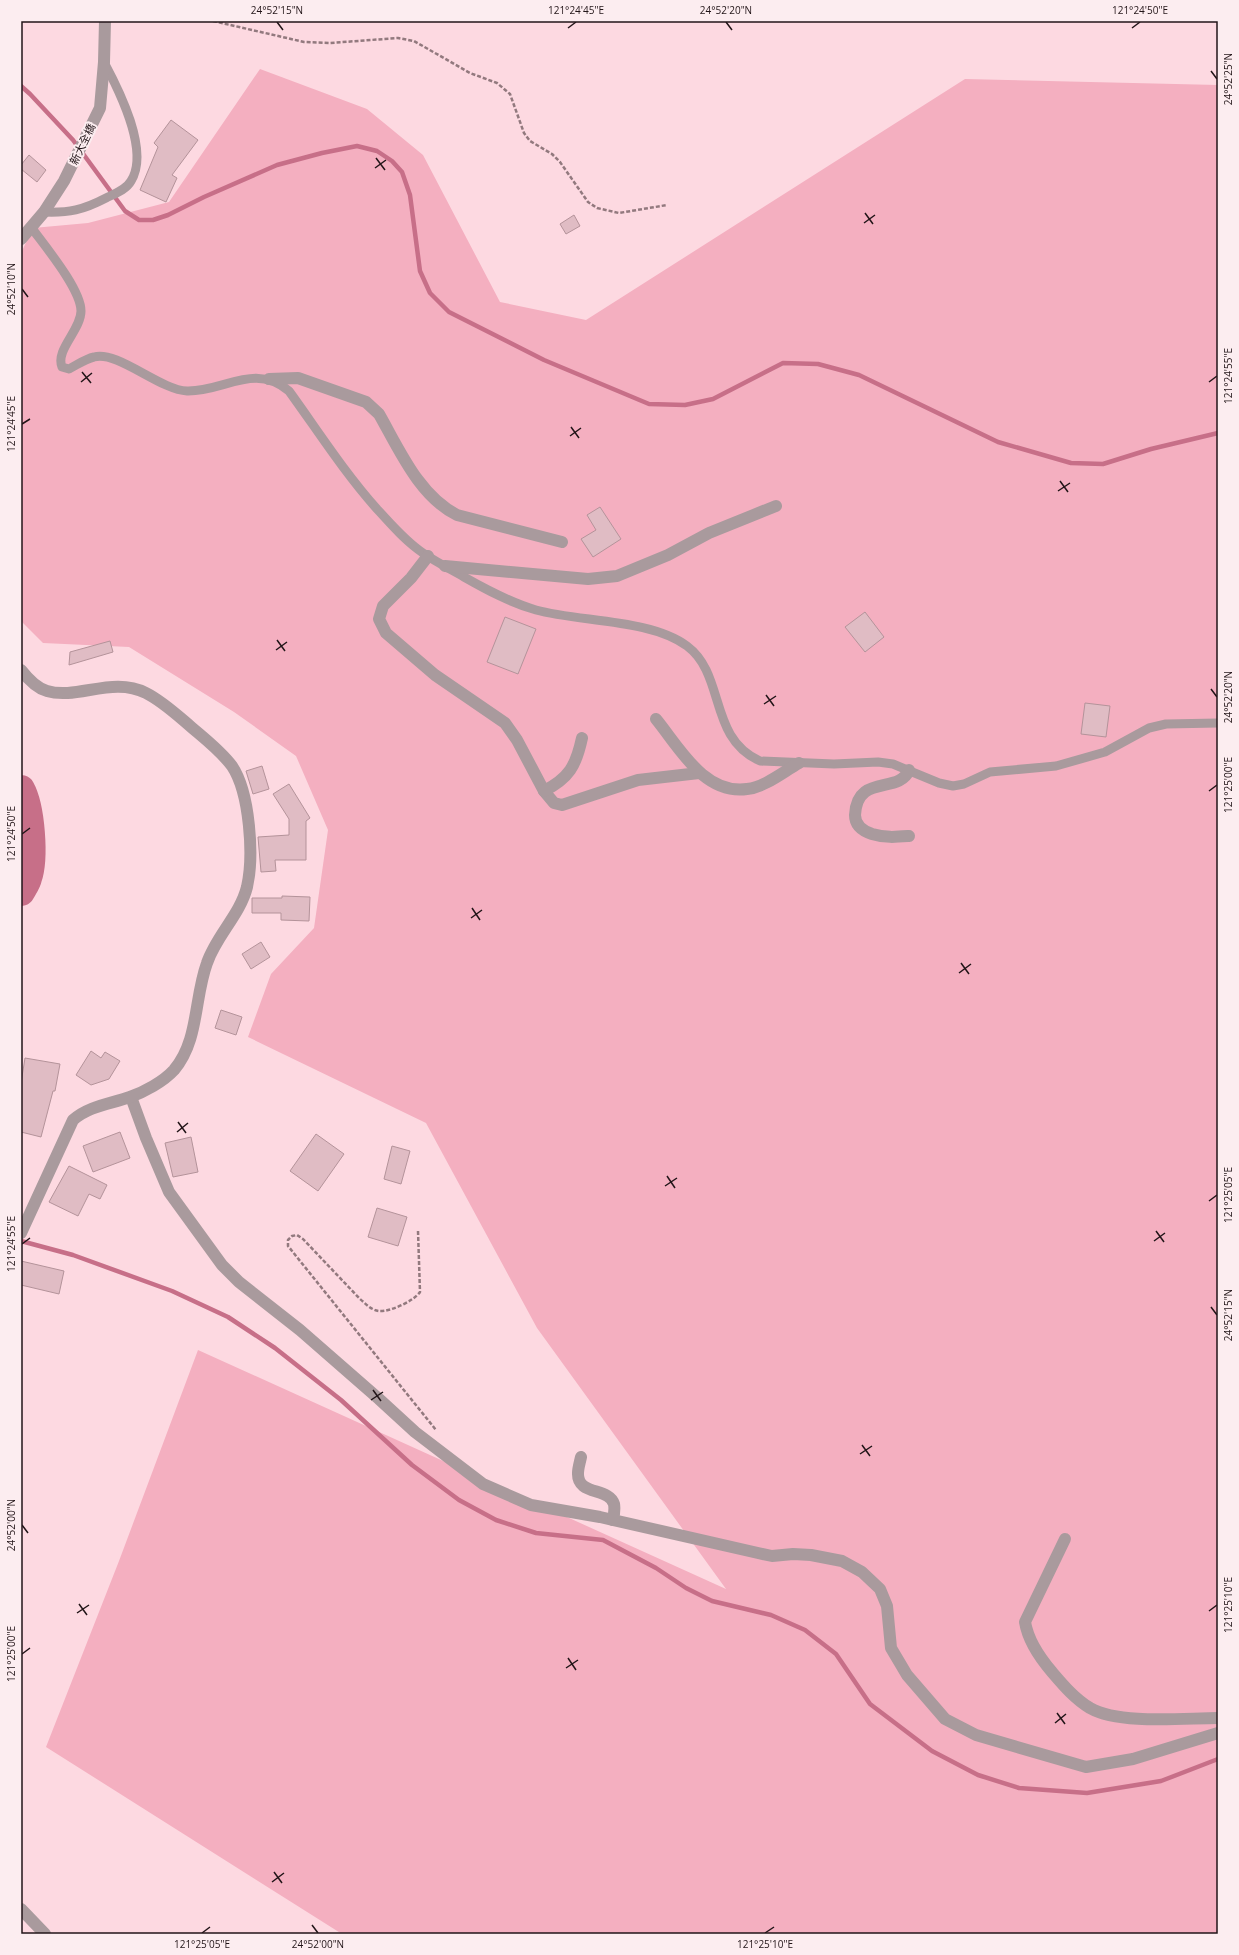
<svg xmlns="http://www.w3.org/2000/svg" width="1239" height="1955" font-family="'Open Sans','Noto Sans TC',sans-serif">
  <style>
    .green { fill: #f4afc0 }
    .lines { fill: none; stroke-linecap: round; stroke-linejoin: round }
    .stream { stroke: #c76f88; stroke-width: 4.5 }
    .river { stroke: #c76f88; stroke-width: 28 }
    .building { fill: #e0bcc4; stroke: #b4939a }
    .path { stroke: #92797e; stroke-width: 2.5; stroke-dasharray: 4 2; stroke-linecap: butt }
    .service { stroke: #a99a9d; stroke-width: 9 }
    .minor { stroke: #a99a9d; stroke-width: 12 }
    .tertiary { stroke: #a99a9d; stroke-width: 12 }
    .ticks { fill: none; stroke: #221518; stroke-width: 1.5 }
    .labels { text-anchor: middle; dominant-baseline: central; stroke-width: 4; stroke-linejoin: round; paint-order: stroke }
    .street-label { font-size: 11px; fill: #221518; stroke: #fcedf0 }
    .neatline { fill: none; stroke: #221518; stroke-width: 1.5 }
    .ticks-label { font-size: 10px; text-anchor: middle; fill: #221518 }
  </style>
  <rect width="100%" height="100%" fill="#fdd9e1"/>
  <path class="green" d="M260,69l107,40 56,46 77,147 86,18 379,-241 253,6v1849h-876l-296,-187 73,-186 79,-211 528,239 -189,-261 -111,-205 -178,-86 23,-63 43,-46 14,-98 -32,-74 -62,-44 -105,-65 -86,-4 -22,-22v-368l12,-25 55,-5 81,-21z"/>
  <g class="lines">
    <g class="stream">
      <path d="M21,86l9,8 43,46 52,71 14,9h14l15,-5 36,-18 73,-32 45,-12 35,-7 20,5 15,10 10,11 8,23 10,76 10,22 19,19 95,48 105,44 36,1 28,-6 70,-36 35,1 41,11 139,67 73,21 32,1 48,-15 67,-16"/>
      <path d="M21,1241l52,14 99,36 56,26 47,31 66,52 71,65 47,35 37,20 40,13 67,7 53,28 30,20 26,13 59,14 34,15 31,24 34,50 62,47 46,24 41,13 68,5 74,-12 57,-22"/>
    </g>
    <path class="river" d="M21,789c10,18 14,69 7,89 -1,5 -5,10 -7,14"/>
  </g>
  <g class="building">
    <path d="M171,120l27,20 -26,35 5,3 -11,24 -26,-12 18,-43 -4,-4z"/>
    <path d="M29,155l17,15 -9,12 -16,-13v-4z"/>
    <path d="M574,215l6,11 -14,8 -6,-10z"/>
    <path d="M600,507l21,32 -28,18 -12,-18 15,-9 -9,-15z"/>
    <path d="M865,612l19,25 -19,15 -20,-25z"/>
    <path d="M505,617l31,12 -18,45 -31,-12z"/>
    <path d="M110,641l3,11 -44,13 1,-13z"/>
    <path d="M1085,703l25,3 -4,31 -25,-3z"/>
    <path d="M262,766l7,23 -16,5 -7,-23z"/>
    <path d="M289,784l21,34 -4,3v39h-31l1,11 -15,1 -3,-35 31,-2v-16l-16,-25z"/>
    <path d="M282,896l28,1 -1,24 -28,-1v-7h-29v-15h30z"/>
    <path d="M261,942l9,15 -19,12 -9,-15z"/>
    <path d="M221,1010l21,7 -6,18 -21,-7z"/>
    <path d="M91,1051l10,7 4,-6 15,9 -11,18 -18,6 -15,-10z"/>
    <path d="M25,1058l35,6 -5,27h-2l-12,46 -20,-5v-49z"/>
    <path d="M120,1132l10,26 -37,14 -10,-26z"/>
    <path d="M316,1134l28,20 -26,37 -28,-20z"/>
    <path d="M191,1137l7,35 -25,5 -8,-34z"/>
    <path d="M392,1146l18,5 -9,33 -17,-5z"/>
    <path d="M69,1166l38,19 -7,14 -11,-5 -11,22 -29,-14z"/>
    <path d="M377,1208l30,9 -9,29 -30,-9z"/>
    <path d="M21,1261l43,10 -5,23 -38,-9z"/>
  </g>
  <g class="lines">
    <g class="path">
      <path d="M213,21l91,21 26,1 68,-5 16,3 56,32 27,10 13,11 14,39 6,8 22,13 8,8 28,40 9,6 22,5 48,-8"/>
      <path d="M418,1231l2,61c-6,9 -30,20 -41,19 -8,-1 -13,-7 -19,-12l-57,-60 -6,-4 -5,1 -4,4v6l148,184"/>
    </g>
    <g class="service">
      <path d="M44,212c25,1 39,-2 62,-14 8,-4 20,-8 25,-17 19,-30 -12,-91 -27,-119"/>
      <path d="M31,227c13,18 50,62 50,84 0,19 -26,39 -19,56l7,2c8,-4 16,-10 25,-12 23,-7 66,33 93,34 37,1 67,-29 102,0 29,40 55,81 88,118 14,15 28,32 46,44 13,9 27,16 41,24 23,13 47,26 72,33 44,12 115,9 151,36 39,29 21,92 73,115l74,3 44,-2 15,2 46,19 14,3 11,-2 26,-12 66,-6 49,-14 44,-24 17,-4 52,-1"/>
    </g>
    <g class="minor">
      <path d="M269,379l29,-1 68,24 13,12c20,35 40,82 78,101l105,27"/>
      <path d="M428,556l-17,22 -28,28 -4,13 7,14 49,42 70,48 12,17 27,51 10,12 8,2 76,-25 61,-7"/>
      <path d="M445,566l143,13 29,-3 51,-21 41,-22 67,-27"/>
      <path d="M656,719c23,28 48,76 91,70 18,-2 36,-17 52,-26"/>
      <path d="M544,791c25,-13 32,-25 38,-53"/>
      <path d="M909,836c-13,1 -24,2 -37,-2 -9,-3 -17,-8 -17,-19 2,-42 44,-20 54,-45"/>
      <path d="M131,1097l15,41 23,54 53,73 17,17 61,48 79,69 36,33 68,52 48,21 69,12 158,36 14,3 21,-2 18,1 31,6 20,11 18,17 7,17 4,42 16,27 38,44 31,16 110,32 47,-8 85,-26"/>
      <path d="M581,1457c-1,5 -3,11 -3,16 -1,23 31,14 36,31 1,5 0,11 -1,16"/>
      <path d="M1065,1539l-40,83c3,18 15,36 27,50 12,14 23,27 38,36 30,17 94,10 128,10"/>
    </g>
    <g class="tertiary">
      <path d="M21,239l23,-27 20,-31 36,-73 4,-46 1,-41"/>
      <path d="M21,670c7,9 15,18 26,21 30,9 66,-15 99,2 16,8 30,21 44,33 14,12 31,25 42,40 18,27 22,90 15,121 -7,28 -31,49 -40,76 -13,35 -8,78 -33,107 -11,12 -30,22 -44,27 -20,7 -41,9 -57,23l-52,113"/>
      <path d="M21,1909l24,25"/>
    </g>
  </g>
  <path class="ticks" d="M277,22l6,8M726,22l6,8M568,28l8,-6M1132,28l8,-6M1211,71l6,8M376,158l9,12M375,168l11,-8M865,213l8,11M864,223l11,-8M22,289l6,8M82,372l9,11M81,382l11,-9M1209,382l8,-6M22,424l8,-5M571,427l8,11M570,436l11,-8M1060,481l8,11M1058,491l12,-8M277,640l8,11M276,650l11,-8M1211,689l6,8M766,695l8,11M764,704l12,-8M1209,791l8,-6M22,834l8,-6M472,908l8,12M471,918l11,-8M961,963l8,11M959,973l12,-9M178,1122l8,11M177,1132l11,-9M667,1176l8,12M665,1186l12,-8M1209,1201l8,-6M1156,1231l8,11M1154,1241l11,-8M22,1244l8,-6M1211,1307l6,8M373,1390l8,11M371,1400l12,-8M862,1445l8,11M860,1454l12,-8M22,1525l6,8M79,1604l8,11M1209,1611l8,-6M77,1613l12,-8M22,1654l8,-6M568,1658l8,12M566,1668l12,-8M1057,1713l8,11M1055,1723l11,-9M274,1872l8,11M272,1882l12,-9M312,1925l6,8M202,1933l8,-6M765,1933l9,-6"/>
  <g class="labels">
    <g class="street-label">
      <text transform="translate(82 144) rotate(-64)">新大全橋</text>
    </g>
  </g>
  <rect width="1239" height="1955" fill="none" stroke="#fcedf0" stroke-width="44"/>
  <rect x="22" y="22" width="1195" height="1911" class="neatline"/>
  <g class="ticks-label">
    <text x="277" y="14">24°52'15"N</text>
    <text x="576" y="14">121°24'45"E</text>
    <text x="726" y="14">24°52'20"N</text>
    <text x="1140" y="14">121°24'50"E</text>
    <text transform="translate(1228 79) rotate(-90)" y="4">24°52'25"N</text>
    <text transform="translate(11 289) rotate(-90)" y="4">24°52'10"N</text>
    <text transform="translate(1228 376) rotate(-90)" y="4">121°24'55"E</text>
    <text transform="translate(11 424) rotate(-90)" y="4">121°24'45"E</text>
    <text transform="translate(1228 697) rotate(-90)" y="4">24°52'20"N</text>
    <text transform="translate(1228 785) rotate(-90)" y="4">121°25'00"E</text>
    <text transform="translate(11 834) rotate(-90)" y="4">121°24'50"E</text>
    <text transform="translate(1228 1195) rotate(-90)" y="4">121°25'05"E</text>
    <text transform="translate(11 1244) rotate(-90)" y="4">121°24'55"E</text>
    <text transform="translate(1228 1315) rotate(-90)" y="4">24°52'15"N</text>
    <text transform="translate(11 1525) rotate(-90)" y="4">24°52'00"N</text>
    <text transform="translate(1228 1605) rotate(-90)" y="4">121°25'10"E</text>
    <text transform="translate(11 1654) rotate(-90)" y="4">121°25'00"E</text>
    <text x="202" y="1948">121°25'05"E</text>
    <text x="318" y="1948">24°52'00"N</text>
    <text x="765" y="1948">121°25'10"E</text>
  </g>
</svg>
